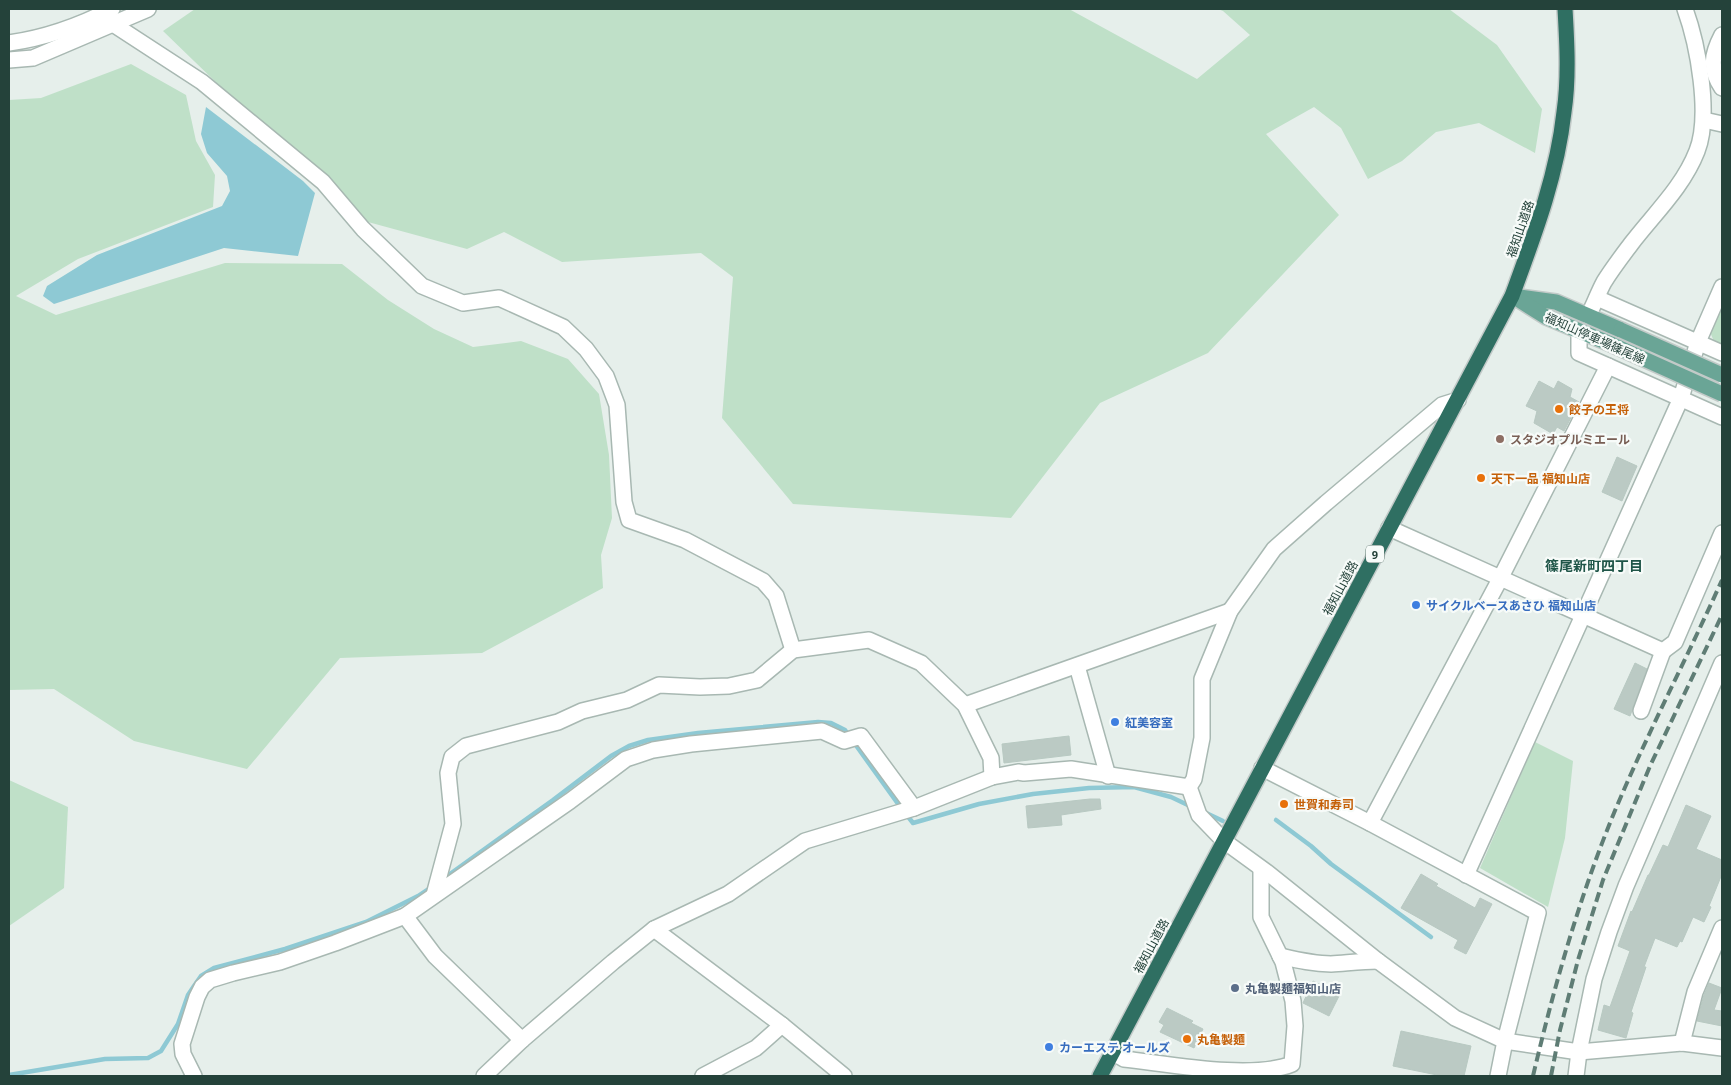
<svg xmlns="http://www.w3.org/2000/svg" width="1731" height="1085" font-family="'Noto Sans','Noto Sans JP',sans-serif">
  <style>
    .green { fill: #bfe0c8 }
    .water { fill: #8ec9d4 }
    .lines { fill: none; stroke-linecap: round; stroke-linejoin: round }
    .stream { stroke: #8ec9d4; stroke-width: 4.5 }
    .building { fill: #bbcac4; stroke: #b8c9c2 }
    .minor-casing { stroke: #a8b8b2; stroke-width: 18 }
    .major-casing { stroke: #c2cac8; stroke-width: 18 }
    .highway-casing { stroke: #c2cac8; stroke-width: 18 }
    .minor { stroke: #fff; stroke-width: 15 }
    .major { stroke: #6aa596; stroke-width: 15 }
    .highway { stroke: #2f6f62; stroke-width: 15 }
    .rail { stroke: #5f7d75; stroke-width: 4; stroke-dasharray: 10 5; stroke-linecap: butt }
    .major-bridge-casing { stroke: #c2cac8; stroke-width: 18; stroke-linecap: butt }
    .major-bridge { stroke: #6aa596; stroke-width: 15 }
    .food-dot { fill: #e8710a; stroke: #f7fbf9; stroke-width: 2 }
    .education-dot { fill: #8d6e63; stroke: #f7fbf9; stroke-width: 2 }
    .shop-dot { fill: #3f7fe0; stroke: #f7fbf9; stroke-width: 2 }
    .service-dot { fill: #5c6f8a; stroke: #f7fbf9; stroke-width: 2 }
    .labels { text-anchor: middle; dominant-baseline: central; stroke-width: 4.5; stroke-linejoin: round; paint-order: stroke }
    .shield { fill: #f7fbf9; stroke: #637a73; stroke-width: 1 }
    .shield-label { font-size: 11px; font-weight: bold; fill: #24423a }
    .street-label { font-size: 12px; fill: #24423a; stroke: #f7fbf9 }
    .food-label { font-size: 12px; font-weight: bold; fill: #c56008; stroke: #f7fbf9; text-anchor: start }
    .education-label { font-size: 12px; font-weight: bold; fill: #785e54; stroke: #f7fbf9; text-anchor: start }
    .shop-label { font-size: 12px; font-weight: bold; fill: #366cbe; stroke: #f7fbf9; text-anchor: start }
    .service-label { font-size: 12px; font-weight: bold; fill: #4e5e75; stroke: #f7fbf9; text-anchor: start }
    .neighbourhood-label { font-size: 14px; font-weight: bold; fill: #1f5548; stroke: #f7fbf9 }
  </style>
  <rect width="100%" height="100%" fill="#e6efeb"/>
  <g class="green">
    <path d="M195,9h874l128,70 53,-44 -27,-24 -5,-2h231l48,36 45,64 -7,44 -56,-30 -43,9 -34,29 -34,18 -27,-51 -27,-21 -48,27 73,81 -131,138 -108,50 -89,115 -218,-14 -71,-86 11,-141 -32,-24 -139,9 -58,-30 -37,17 -110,-30 -194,-188z"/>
    <path d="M131,64l55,31 10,46 19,34 -2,32 -135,52 -62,37 40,19 169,-52 117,1 46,36 46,29 39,18 48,-6 47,18 31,35 10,61 3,63 -11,37 2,33 -121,65 -142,5 -93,111 -113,-28 -80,-52 -45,1v-590l32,-2z"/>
    <path d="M1722,306v41l-7,-3 -5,-12z"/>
    <path d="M1535,742l38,19 -8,77 -17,69 -68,-39z"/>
    <path d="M9,780l59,27 -4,81 -55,38z"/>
  </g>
  <path class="water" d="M206,107l97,74 12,12 -17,63 -74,-8 -170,56 -11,-8 4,-10 50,-31 125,-49 8,-15 -3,-15 -20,-23 -6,-19z"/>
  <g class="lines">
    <g class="stream">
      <path d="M1204,812l19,9"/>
      <path d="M906,814l7,9 66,-19 54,-10 56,-6 45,-1 37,10 21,10"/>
      <path d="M1276,820l35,26 20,18 100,73"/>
      <path d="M443,879l110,-79 58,-44 18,-10 19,-6 50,-7 120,-11 13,1 14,7 56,78"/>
      <path d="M9,1075l96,-16 43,-1 13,-7 17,-27 10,-29 6,-9 7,-10 13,-8 71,-19 81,-27 52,-26 15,-10"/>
    </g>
  </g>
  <g class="building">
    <path d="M1539,381l15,8 4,-8 14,8 -2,8 9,5 -15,29 -7,-4 -4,7 -19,-11 3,-12 -11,-5z"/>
    <path d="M1617,457l20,9 -15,35 -20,-9z"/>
    <path d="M1635,663l12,6 -17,47 -16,-7z"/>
    <path d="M1069,736l2,19 -67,8 -2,-19z"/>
    <path d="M1090,799h10l1,10 -40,6 1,10 -34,3 -2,-22z"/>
    <path d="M1686,805l25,11 -15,33 26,11v14l-13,32 2,1 -7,15 -11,-5 -11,25 -2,-1 -3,6 -22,-9 -11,29h2l-15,45 2,1 -7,25 -28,-8 6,-25 6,2 20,-56 -12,-5 13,-35 1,1 16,-37h1l14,-30 5,2z"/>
    <path d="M1421,874l17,10 -2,2 39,22 5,-10 12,6 -26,50 -12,-6 4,-8 -57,-32z"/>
    <path d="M1313,981l27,13 -11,22 -26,-13z"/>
    <path d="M1709,983l13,5 -8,22 8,1v15l-25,-5 7,-26z"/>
    <path d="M1167,1008l26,13 -2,2 12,6 -9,19 -34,-16 4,-7 -5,-3z"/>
    <path d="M1401,1031l70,15 -7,30h-22l-49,-10z"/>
  </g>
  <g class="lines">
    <g class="minor-casing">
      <g id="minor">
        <path d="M113,24l89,58 121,100 40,47 59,57 41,17 36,-5 64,29 23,22 20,27 11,29 7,97 5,18 56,20 78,41 13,15 17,54"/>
        <path d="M1722,35c-10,19 -13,34 0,53"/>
        <path d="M9,43c36,-5 70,-17 103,-34"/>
        <path d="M9,60l24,-2 115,-49"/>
        <path d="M1704,120l18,4"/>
        <path d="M1597,298l125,55"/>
        <path d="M1588,316c6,-11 10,-23 16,-34 8,-13 18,-26 27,-38 23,-30 52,-57 66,-93 14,-36 1,-106 -12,-142"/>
        <path d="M1579,331v22l143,64"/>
        <path d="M1389,528l274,123 12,-9 47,-109"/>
        <path d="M1077,666l31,110"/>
        <path d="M965,705l265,-94"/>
        <path d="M1641,711l22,-60"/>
        <path d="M1262,768l108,55 168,90 -33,128 -7,35"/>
        <path d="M1189,787l10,28 25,26 44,32 110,88 77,57 50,23 74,11 103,-9 40,5"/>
        <path d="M1189,787l5,-8 8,-41v-59l28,-68 44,-62 52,-46 116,-98 16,-5"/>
        <path d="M1370,823l130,-244 108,-213"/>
        <path d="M1466,875l215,-477 17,-56 24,-55"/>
        <path d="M434,895l19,-71 -5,-51 4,-16 14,-11 92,-24 24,-11 45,-11 32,-15 41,2 29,-1 28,-6 36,-30 76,-10 52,23 44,42 26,53 1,19"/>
        <path d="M405,916l30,40 87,84"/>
        <path d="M654,929l128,96 62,51"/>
        <path d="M1280,956c17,4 33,8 51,8 16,-1 31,-3 47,-3"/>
        <path d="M1682,1043l13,-51 27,-64"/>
        <path d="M1112,1052l12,7c45,5 127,21 168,5l3,-38 -2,-25 -10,-39 -22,-45v-48"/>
        <path d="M194,1076l-11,-22 -1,-10 15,-47 5,-10 8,-7 23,-7 47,-11 55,-19 70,-27 165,-115 56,-42 27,-9 38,-6 131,-13 22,10 17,-5 53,72"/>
        <path d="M484,1076l38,-36 91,-78 41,-33 74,-35 77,-53 109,-33 78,-31 26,-5 6,1 47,-4 118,18"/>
        <path d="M703,1076l53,-28 26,-23"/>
        <path d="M1576,1076l3,-24 15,-73 15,-47 17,-46 96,-223"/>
      </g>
    </g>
    <g class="major-casing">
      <g id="major">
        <path d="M1512,296l44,6 65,28"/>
        <path d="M1516,298l30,19 67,28"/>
      </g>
    </g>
    <g class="highway-casing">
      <path id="highway" d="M1100,1076l412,-780c22,-60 45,-120 52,-184 5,-34 3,-69 1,-103"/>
    </g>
    <use href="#minor" class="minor"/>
    <use href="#major" class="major"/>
    <use href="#highway" class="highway"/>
    <g class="rail">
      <path d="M1533,1076c21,-89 46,-178 81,-263 33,-79 73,-155 108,-233"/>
      <path d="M1551,1076l9,-46 18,-70 25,-80 47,-114 72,-151"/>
    </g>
    <g class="major-bridge-casing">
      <g id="major-bridge">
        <path d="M1621,330l101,45"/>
        <path d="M1613,345l109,49"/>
      </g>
    </g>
    <use href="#major-bridge" class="major-bridge"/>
  </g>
  <g class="food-dot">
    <circle cx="1559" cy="409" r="5"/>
    <circle cx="1481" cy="478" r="5"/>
    <circle cx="1284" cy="804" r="5"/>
    <circle cx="1187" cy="1039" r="5"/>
  </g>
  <circle class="education-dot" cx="1500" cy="439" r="5"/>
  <g class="shop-dot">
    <circle cx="1416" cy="605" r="5"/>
    <circle cx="1115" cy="722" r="5"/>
    <circle cx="1049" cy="1047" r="5"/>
  </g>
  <circle class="service-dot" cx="1235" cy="988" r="5"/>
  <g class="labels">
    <rect class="shield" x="1366" y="545.5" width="18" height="17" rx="4"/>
    <g class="shield-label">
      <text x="1375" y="554">9</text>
    </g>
    <g class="street-label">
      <text transform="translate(1520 229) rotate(-71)">福知山道路</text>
      <text transform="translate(1595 338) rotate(24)">福知山停車場篠尾線</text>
      <text transform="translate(1340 588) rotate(-62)">福知山道路</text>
      <text transform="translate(1151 946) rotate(-62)">福知山道路</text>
    </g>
    <g class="food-label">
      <text x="1569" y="409">餃子の王将</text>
      <text x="1491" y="478">天下一品 福知山店</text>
      <text x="1294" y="804">世賀和寿司</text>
      <text x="1197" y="1039">丸亀製麺</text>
    </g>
    <g class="education-label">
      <text x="1510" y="439">スタジオプルミエール</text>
    </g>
    <g class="shop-label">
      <text x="1426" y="605">サイクルベースあさひ 福知山店</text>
      <text x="1125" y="722">紅美容室</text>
      <text x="1059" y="1047">カーエステ オールズ</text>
    </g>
    <g class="service-label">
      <text x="1245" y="988">丸亀製麺福知山店</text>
    </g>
    <g class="neighbourhood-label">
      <text x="1594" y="565">篠尾新町四丁目</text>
    </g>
  </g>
  <rect width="1731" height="1085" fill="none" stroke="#24423a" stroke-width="20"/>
</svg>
